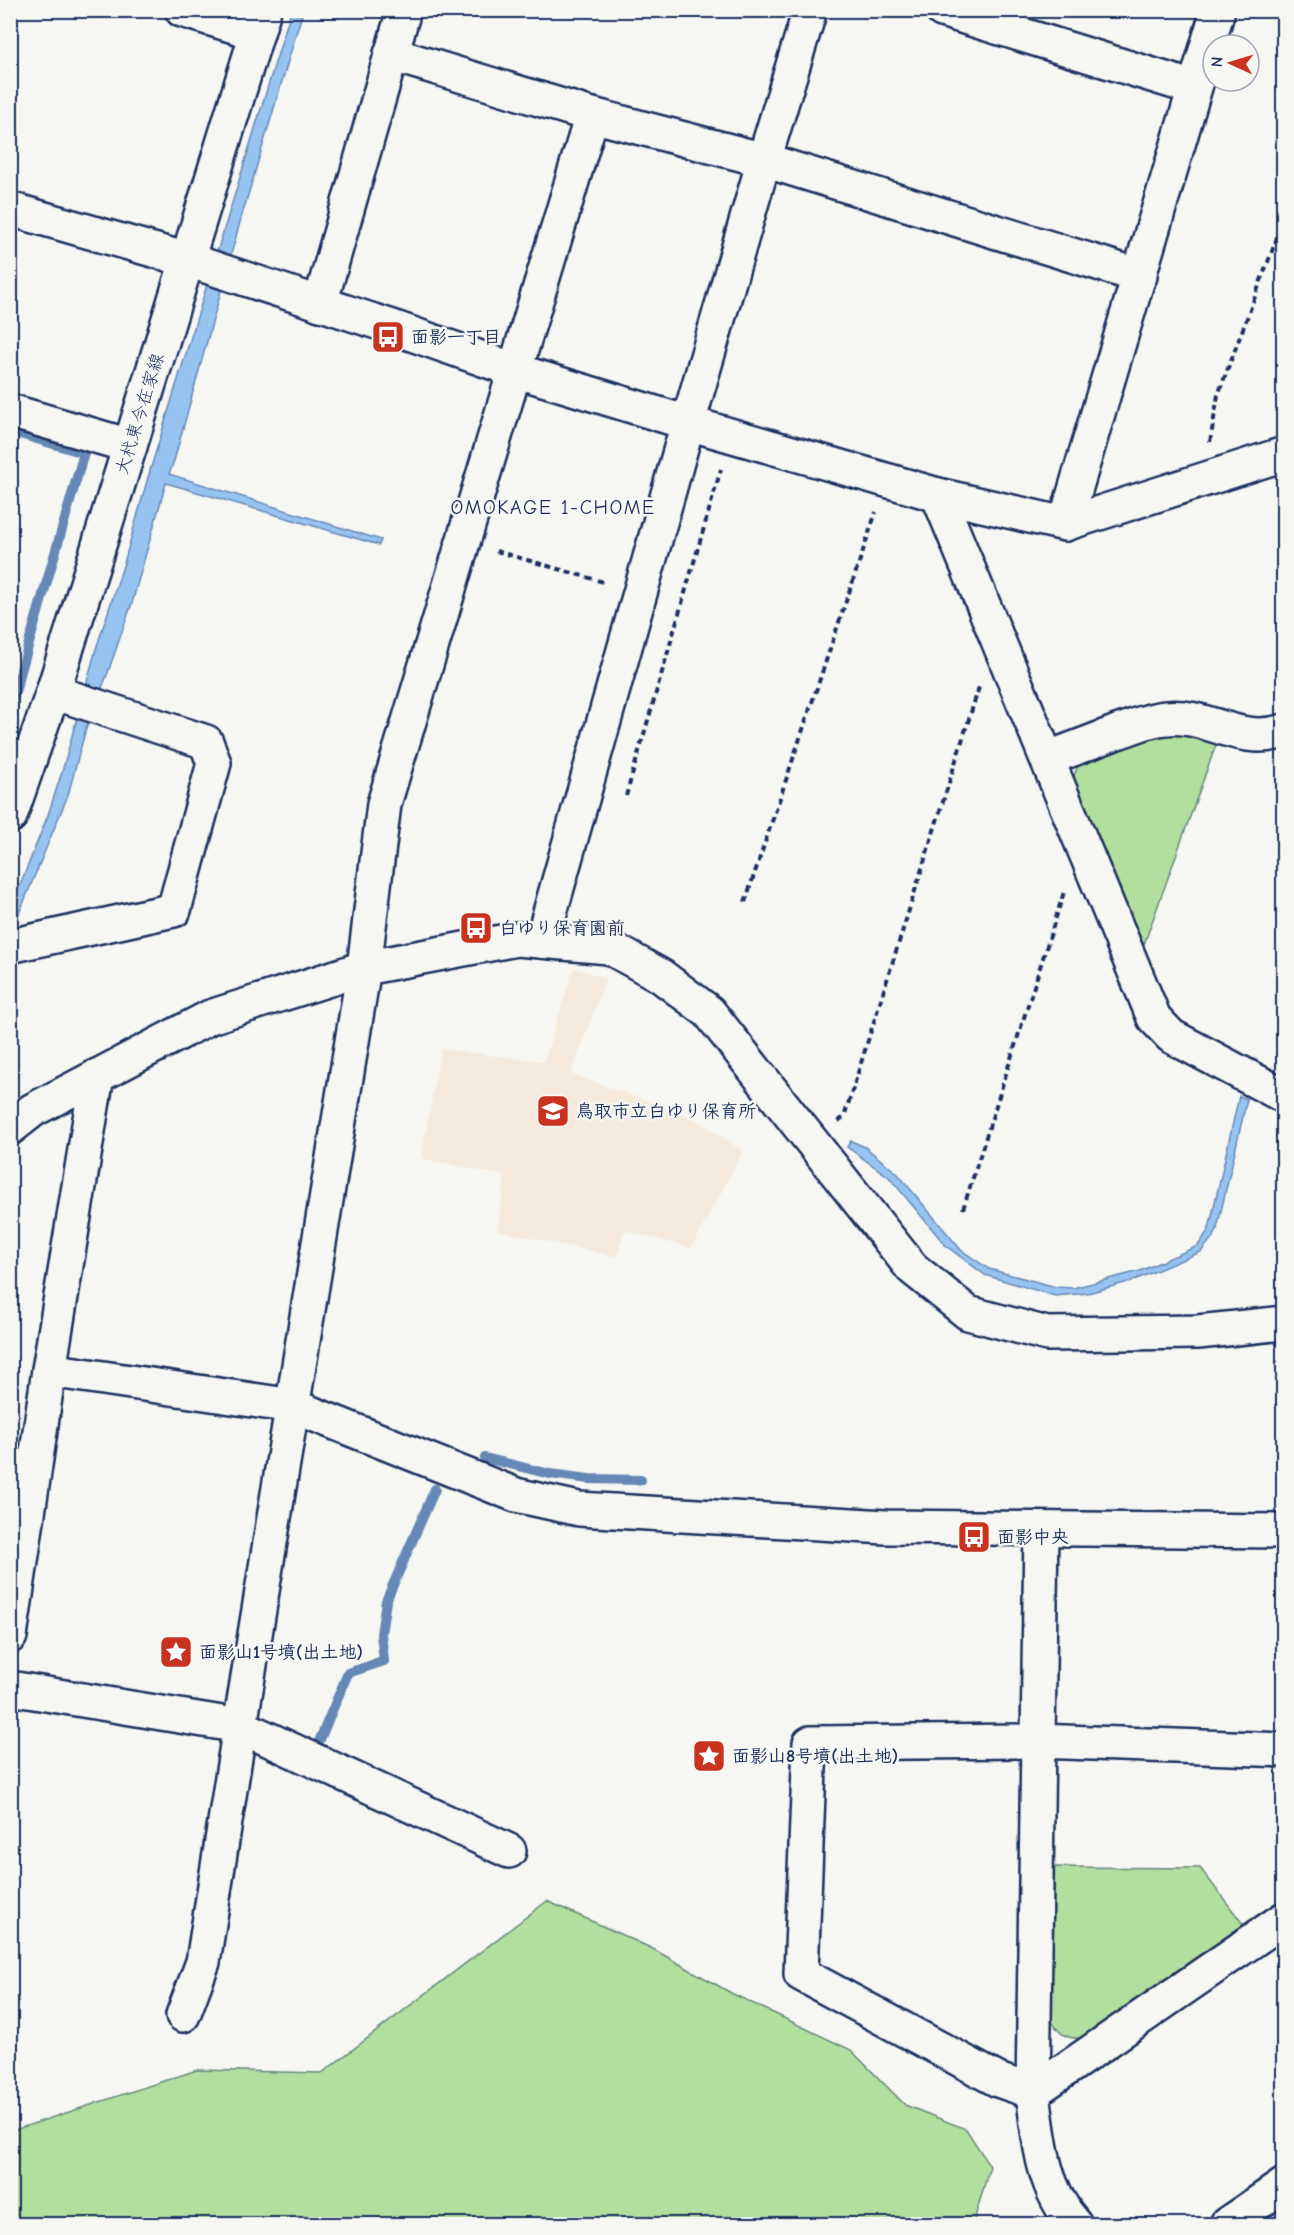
<svg xmlns="http://www.w3.org/2000/svg" width="1294" height="2235" font-family="'Comic Neue','Klee One',sans-serif">
  <style>
    .built { fill: #f5eadb }
    .green { fill: #b2df9d; stroke: #66877e; stroke-width: 1.5 }
    .water { fill: #97c3f1; stroke: #6588b6; stroke-width: 1.5 }
    .lines { fill: none; stroke-linecap: round; stroke-linejoin: round }
    .stream { stroke: #6588b6; stroke-width: 10 }
    .minor-casing { stroke: #1b2f5e; stroke-width: 38 }
    .path { stroke: #1b2f5e; stroke-width: 4; stroke-dasharray: 6 4.5; stroke-linecap: butt }
    .minor { stroke: #f6f6f2; stroke-width: 33 }
    .labels { text-anchor: middle; dominant-baseline: central; stroke-width: 5; stroke-linejoin: round; paint-order: stroke }
    .poi-label { font-size: 18px; font-weight: bold; fill: #1b2f5e; stroke: #f6f6f2; text-anchor: start }
    .street-label { font-size: 18px; fill: #1b2f5e; stroke: #f6f6f2 }
    .neighbourhood-label { font-size: 20px; letter-spacing: 1.5px; fill: #1b2f5e; stroke: #f6f6f2 }
  </style>
  <rect width="100%" height="100%" fill="#f6f6f2"/>
  <filter id="ink" filterUnits="userSpaceOnUse"><feTurbulence type="fractalNoise" baseFrequency=".0167" numOctaves="2"/><feDisplacementMap in="SourceGraphic" scale="12" xChannelSelector="R" yChannelSelector="G"/><feConvolveMatrix kernelMatrix="1 2 1 2 8 2 1 2 1" color-interpolation-filters="sRGB"/></filter>
  <g filter="url(#ink)">
    <path class="built" d="M574,968l32,10 -35,96 122,44 50,33 -52,97 -67,-18 -7,27 -120,-27 8,-54 -84,-18 20,-109 103,13z"/>
    <g class="green">
      <path d="M1171,729l46,13 -74,205 -70,-169 9,-22z"/>
      <path d="M1053,1867l147,1 47,61 -159,109c-22,2 -30,-3 -39,-23z"/>
      <path d="M547,1901l106,48 80,45 118,56 54,55 61,24 24,37 -17,58h-962v-93l186,-61 125,3z"/>
    </g>
    <g class="water">
      <path d="M291,11h12l-63,211 -66,239 -5,13 212,66 -2,5 -213,-62 -34,120 -25,72 -21,53 -18,67 -57,138v-25l37,-93 14,-43 34,-123 28,-86 25,-89z"/>
      <path d="M1239,1096l8,3 -31,134 -15,19 -69,29 -44,12 -33,3 -70,-21 -39,-29 -57,-69 -42,-30 4,-6 14,6 32,26 64,77 28,19 67,18 17,1 67,-17 58,-25 11,-17z"/>
    </g>
    <g class="lines">
      <g class="stream">
        <path d="M10,431l74,22 -74,256"/>
        <path d="M485,1458l65,16 39,5 52,1"/>
        <path d="M318,1744l30,-71 36,-12 -3,-27 5,-33 49,-112"/>
      </g>
      <g class="minor-casing">
        <g id="minor">
          <path d="M182,10l75,23"/>
          <path d="M942,10l252,78"/>
          <path d="M391,54l201,61 172,45 376,116"/>
          <path d="M10,209l178,51 204,67 125,44 171,52 250,72 127,29 219,-70"/>
          <path d="M320,304l84,-294"/>
          <path d="M10,411l120,35"/>
          <path d="M938,495l216,523 17,18 113,60"/>
          <path d="M1065,524l153,-514"/>
          <path d="M1048,758c23,-8 46,-17 69,-26 16,-5 32,-13 49,-14 42,-5 72,28 118,13"/>
          <path d="M10,816l43,-124 77,-246 134,-436"/>
          <path d="M542,941l146,-518 76,-263 46,-150"/>
          <path d="M10,946l164,-36 40,-147 -8,-21 -153,-50"/>
          <path d="M10,1128l23,-18 177,-93 154,-49 153,-29 92,8 52,29 48,36 203,256 56,45 79,21 151,-2 86,-9"/>
          <path d="M49,1370l244,36 223,89 63,14 307,18 398,4"/>
          <path d="M10,1636l39,-266 48,-294"/>
          <path d="M10,1688l230,38 269,125"/>
          <path d="M183,2015l20,-53 37,-236 124,-758 20,-164 208,-689"/>
          <path d="M1033,2092l8,-563"/>
          <path d="M1033,2092l251,-173"/>
          <path d="M1075,2224c-33,-36 -36,-85 -42,-132l-35,-12 -197,-106 9,-231 227,-2 247,9"/>
          <path d="M1227,2224l57,-39"/>
        </g>
      </g>
      <g class="path">
        <path d="M1210,442l8,-47 59,-157 7,-12"/>
        <path d="M496,551l111,32"/>
        <path d="M626,796l95,-327"/>
        <path d="M745,902l131,-390"/>
        <path d="M838,1121l6,-4 135,-430"/>
        <path d="M963,1209l101,-317"/>
      </g>
      <use href="#minor" class="minor"/>
    </g>
  </g>
  <defs>
    <g id="bus-square" transform="scale(1.725)"><rect x="-9" y="-9" width="18" height="18" rx="4" fill="#c8321e" stroke="#f6f6f2"/><path d="M-5-6H5V4H4V6H2V4H-2V6H-4V4H-5ZM-3.5-4V0h7V-4ZM-3.5 1.2v1.5H-2V1.2ZM2 1.2v1.5H3.5V1.2Z" fill="#fff"/></g>
    <g id="school-square" transform="scale(1.725)"><rect x="-9" y="-9" width="18" height="18" rx="4" fill="#c8321e" stroke="#f6f6f2"/><path d="M0-5L7-2L0 1L-7-2ZM-4 1L0 2.5L4 1V4Q0 6-4 4Z" fill="#fff"/></g>
    <g id="sight-square" transform="scale(1.725)"><rect x="-9" y="-9" width="18" height="18" rx="4" fill="#c8321e" stroke="#f6f6f2"/><path d="M0-6L1.8-2.2L6-1.7L2.9 1.2L3.7 5.4L0 3.3L-3.7 5.4L-2.9 1.2L-6-1.7L-1.8-2.2Z" fill="#fff"/></g>
  </defs>
  <g fill-rule="evenodd">
    <use href="#bus-square" x="388" y="337"/>
    <use href="#bus-square" x="476" y="928"/>
    <use href="#school-square" x="553" y="1111"/>
    <use href="#bus-square" x="974" y="1537"/>
    <use href="#sight-square" x="176" y="1652"/>
    <use href="#sight-square" x="709" y="1756"/>
  </g>
  <g class="labels">
    <g class="poi-label">
      <text x="411" y="337">面影一丁目</text>
      <text x="499" y="928">白ゆり保育園前</text>
      <text x="576" y="1111">鳥取市立白ゆり保育所</text>
      <text x="997" y="1537">面影中央</text>
      <text x="199" y="1652">面影山1号墳(出土地)</text>
      <text x="732" y="1756">面影山8号墳(出土地)</text>
    </g>
    <g class="street-label">
      <text transform="translate(140 414) rotate(-73)">大杙東今在家線</text>
    </g>
    <g class="neighbourhood-label">
      <text x="553" y="507">OMOKAGE 1-CHOME</text>
    </g>
  </g>
  <rect width="1294" height="2235" fill="none" stroke="#f6f6f2" stroke-width="36"/>
  <rect x="18" y="18" width="1258" height="2199" fill="none" stroke="#1b2f5e" stroke-width="2" filter="url(#ink)"/>
  <g transform="translate(1231 63) rotate(274)"><circle r="28" fill="#f6f6f2" stroke="#9ea6b7" stroke-width="1.5"/>
  <path d="M0-4.5L10 22L0 15L-10 22Z" fill="#c8321e"/>
  <text y="-9" font-size="16" font-weight="bold" text-anchor="middle" fill="#1b2f5e">N</text>
  </g>
</svg>
